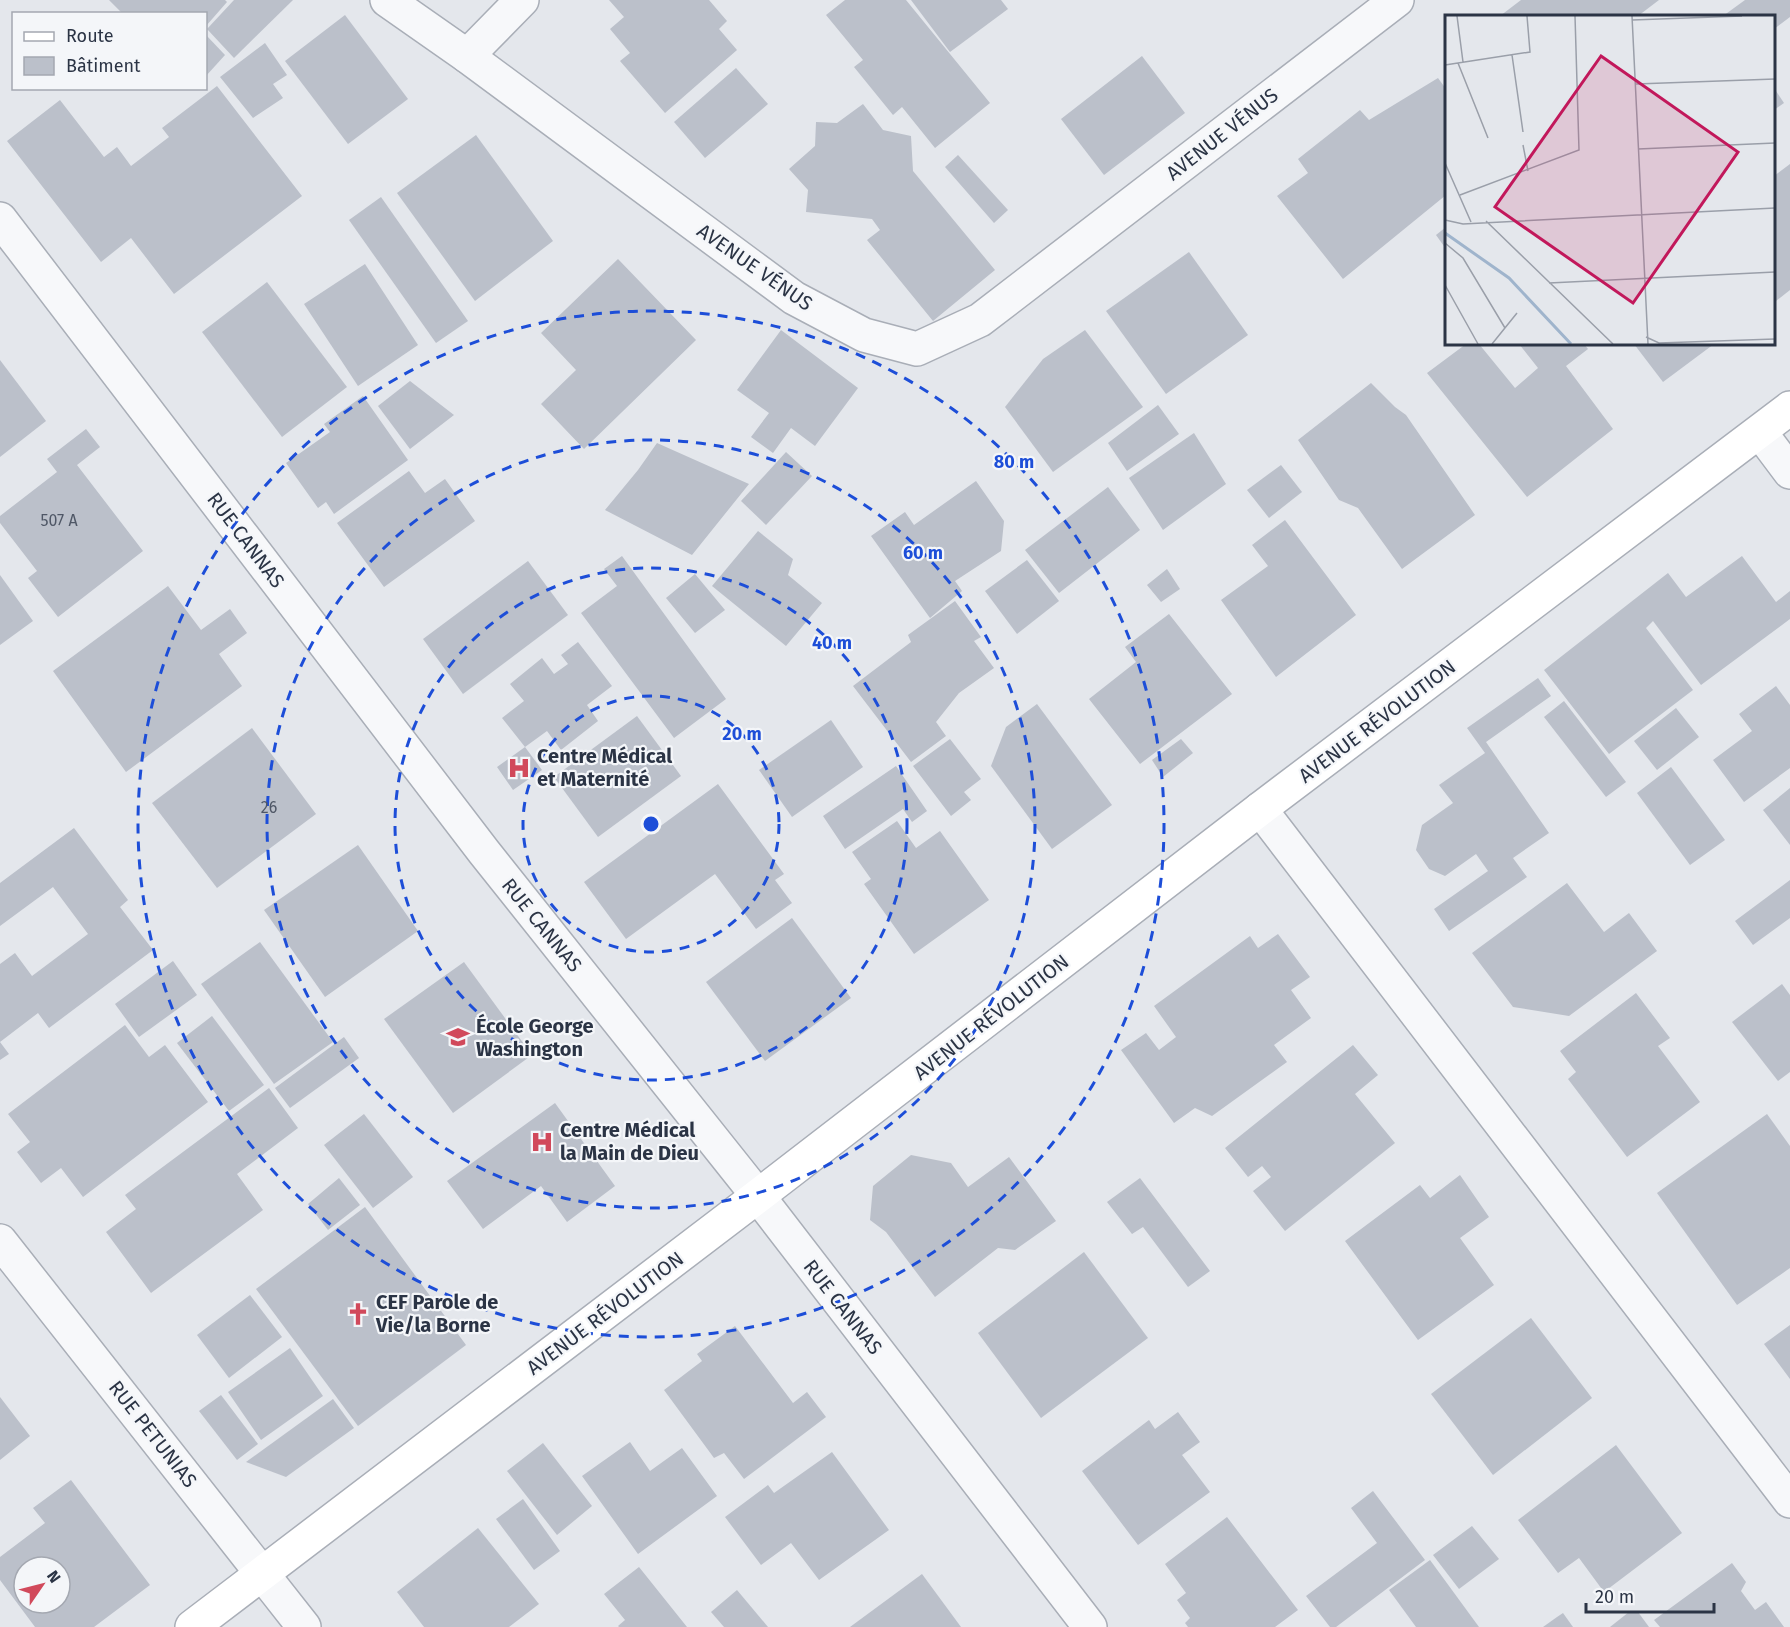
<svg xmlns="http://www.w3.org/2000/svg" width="1790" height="1627" font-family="'Fira Sans',sans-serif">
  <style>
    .building { fill: #bbc0ca; fill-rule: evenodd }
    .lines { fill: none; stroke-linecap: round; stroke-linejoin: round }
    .street-casing { stroke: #a9aeb7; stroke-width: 36 }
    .secondary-casing { stroke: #a9aeb7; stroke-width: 36 }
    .street { stroke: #f7f8fa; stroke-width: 33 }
    .secondary { stroke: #fff; stroke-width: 33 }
    .ring { fill: none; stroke: #1d4ed8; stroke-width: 3; stroke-dasharray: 10 8 }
    .labels { text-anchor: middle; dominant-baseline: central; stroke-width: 4.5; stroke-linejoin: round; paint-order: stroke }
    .number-label { font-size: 16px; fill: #4f5766 }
    .street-label { font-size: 20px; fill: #2b3445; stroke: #f4f6f9 }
    .poi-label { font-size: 20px; font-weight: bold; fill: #2b3445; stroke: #f4f6f9; text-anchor: start }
    .inset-river { fill: none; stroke: #9fb4cc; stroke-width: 3 }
    .inset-road { fill: none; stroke: #9a9fa9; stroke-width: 1.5 }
    .view { fill: #c2185b; fill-opacity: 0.15; stroke: #c2185b; stroke-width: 3 }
    .inset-edge { fill: none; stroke: #2b3445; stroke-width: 3 }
    .centre { fill: #1d4ed8; stroke: #f4f6f9; stroke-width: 3 }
    .ring-label { font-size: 18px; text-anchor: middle; font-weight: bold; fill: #1d4ed8; stroke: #f4f6f9; stroke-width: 4.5; stroke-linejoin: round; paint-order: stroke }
  </style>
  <rect width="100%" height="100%" fill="#e4e7ec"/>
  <g class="building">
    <path d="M109,0h116l2,2 -21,24v-12h-83z"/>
    <path d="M234,0h59l-59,58 -27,-29z"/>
    <path d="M609,0h100l18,21 -8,8 18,21 -72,63 -45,-52 10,-8 -20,-24 14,-12z"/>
    <path d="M845,0h61l84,103 -55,45 -33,-41 -9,8 -39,-48 9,-7 -37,-45z"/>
    <path d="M911,0h90l7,9 -58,43z"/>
    <path d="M1521,0h138l-21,16h-138z"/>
    <path d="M1745,0h45v17l-16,12v-13h-51z"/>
    <path d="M345,15l63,84 -60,45 -63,-83z"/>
    <path d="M206,35l19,20 -19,21z"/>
    <path d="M265,43l22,32 -14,9 10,14 -30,20 -33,-41z"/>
    <path d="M1142,56l43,57 -81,62 -43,-56z"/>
    <path d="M736,68l32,36 -63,54 -31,-36z"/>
    <path d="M1438,78l8,11v106l-103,84 -66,-83 31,-23 -10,-14 62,-49 9,10z"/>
    <path d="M217,86l85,110 -128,98 -43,-56 -30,24 -94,-121 53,-41 44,57 13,-10 14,19 38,-29 -7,-9z"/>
    <path d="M1774,88l10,15 -10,7z"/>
    <path d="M863,104l20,26 28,6 2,35 82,99 -62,51 -66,-81 13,-10 -8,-11 -66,-7 2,-22 -19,-21 26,-23 1,-24 21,1z"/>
    <path d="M476,135l77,106 -78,60 -78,-108z"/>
    <path d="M958,155l50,55 -14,13 -49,-56z"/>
    <path d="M1790,164v126l-14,11 -2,-4v-121z"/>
    <path d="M381,197l87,124 -32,22 -87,-123z"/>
    <path d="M1446,227v22l-10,-14z"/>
    <path d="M1189,252l59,83 -82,59 -60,-83z"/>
    <path d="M618,259l78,81 -112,109 -43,-45 35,-34 -35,-37z"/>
    <path d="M365,264l53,81 -60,41 -54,-82z"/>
    <path d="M267,282l80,105 -65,50 -80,-105z"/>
    <path d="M781,330l77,58 -43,58 -24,-18 -18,25 -22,-16 18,-24 -32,-23z"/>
    <path d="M1085,330l58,77 -90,65 -48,-65 38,-48z"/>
    <path d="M1466,344h13l36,44 23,-20 -19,-24h65l4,5 -22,17 47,63 -86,68 -100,-124z"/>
    <path d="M1634,344h80l-51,38z"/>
    <path d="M0,360l46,61 -46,36z"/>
    <path d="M410,381l44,34 -44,34 -32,-43z"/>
    <path d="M1371,383l24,24 11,8 69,100 -73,54 -44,-61 -19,-8 -41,-60z"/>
    <path d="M363,396l45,64 -74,54 -8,-12 -8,6 -32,-45 44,-31 -6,-8z"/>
    <path d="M1158,405l21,29 -52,37 -19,-28z"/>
    <path d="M86,429l14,18 -23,18 66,86 -85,66 -30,-39 9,-7 -37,-48v-7l57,-44 -10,-13z"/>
    <path d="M1194,433l32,51 -63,46 -34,-52z"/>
    <path d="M657,443l92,41 -57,71 -87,-45 33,-40z"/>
    <path d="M786,452l26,24 -46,49 -25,-24z"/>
    <path d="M1281,465l21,27 -33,26 -22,-28z"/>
    <path d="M409,471l16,22 20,-14 30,42 -91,66 -47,-64z"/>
    <path d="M976,481l28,40 -3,30 -46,30 7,10 -32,27 -59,-82 34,-24 9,13z"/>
    <path d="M1108,487l32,43 -81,63 -34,-43z"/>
    <path d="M1285,520l71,95 -80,62 -55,-77 47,-34 -16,-21z"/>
    <path d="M758,531l35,28 -5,16 34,28 -36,43 -74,-60z"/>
    <path d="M622,556l104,143 -52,39 -93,-125 36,-27 -13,-17z"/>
    <path d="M1742,556l34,46 14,-11v28l-89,66 -48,-64 -7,7 47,62 -84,64 -65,-84 124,-97 18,24z"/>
    <path d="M1027,560l32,41 -42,33 -32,-43z"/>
    <path d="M528,561l40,54 -105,79 -40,-55z"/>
    <path d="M1167,569l13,20 -19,13 -14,-17z"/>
    <path d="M695,574l30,36 -30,23 -29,-35z"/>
    <path d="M0,575l33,46 -33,24z"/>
    <path d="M168,586l33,44 29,-21 17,24 -28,21 23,32 -116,86 -73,-101z"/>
    <path d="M955,601l26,36 -7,4 20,27 -35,25 -23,29 10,14 -35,26 -58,-76 58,-44 -3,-7z"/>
    <path d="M1169,614l63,80 -92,70 -51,-65 47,-37 -11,-15z"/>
    <path d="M578,642l34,44 -25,19 11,16 -37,29 -14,-19 -22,16 17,23 -29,20 -16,-23 28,-20 -23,-29 22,-17 -14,-17 32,-26 12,16 14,-10 -7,-9z"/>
    <path d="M1538,678l13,18 -65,46 63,91 -36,25 14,19 -78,54 -15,-22 54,-38 -12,-17 -31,22 -16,-7 -13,-19 6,-25 31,-22 -14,-18 46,-32 -18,-25z"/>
    <path d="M1776,686l14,19v63l-46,34 -31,-42 39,-29 -13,-17z"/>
    <path d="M1564,701l62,81 -20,15 -62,-80z"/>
    <path d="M1037,704l75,101 -60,44 -61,-83 15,-39z"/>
    <path d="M1676,708l23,29 -42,33 -23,-29z"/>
    <path d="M637,716l44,60 -83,61 -44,-60z"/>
    <path d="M831,720l32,47 -71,50 -33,-47z"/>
    <path d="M252,728l64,86 -99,74 -65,-85z"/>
    <path d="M950,739l31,40 -17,13 7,8 -20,16 -38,-50z"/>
    <path d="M1181,739l12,14 -30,24 -11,-17z"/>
    <path d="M896,766l31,45 -15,11 -9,-13 -58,40 -22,-33z"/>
    <path d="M1671,767l54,73 -35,25 -53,-72z"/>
    <path d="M718,784l66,90 -9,6 17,23 -36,26 -41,-55 -89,65 -42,-57z"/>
    <path d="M1790,788v57l-27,-35z"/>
    <path d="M897,821l19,27 24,-17 49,69 -75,54 -50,-70 7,-5 -19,-27z"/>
    <path d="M74,828l54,72 -8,7 33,43 -104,78 -11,-15 -38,29v-78l15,-11 17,23 56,-42 -35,-47 -53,39v-43z"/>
    <path d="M358,845l60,86 -93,66 -61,-87z"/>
    <path d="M1790,880v38l-37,27 -18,-24z"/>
    <path d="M1567,883l37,49 25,-19 28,38 -88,65 -56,-9 -41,-54z"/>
    <path d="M792,918l59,80 -86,63 -59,-79z"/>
    <path d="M1278,934l32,43 -19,13 20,28 -37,27 13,17 -75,54 -17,-8 -21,15 -53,-73 25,-17 13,17 17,-13 -22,-31 96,-70 8,12z"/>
    <path d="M260,942l73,100 -59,42 -73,-100z"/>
    <path d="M173,961l24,34 -58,42 -24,-33z"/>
    <path d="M464,962l68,93 -79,58 -69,-94z"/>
    <path d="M1782,984l8,11v77l-12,9 -46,-59z"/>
    <path d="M1636,993l34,45 -12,8 42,56 -73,55 -59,-78 8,-7 -16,-21z"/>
    <path d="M212,1016l52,69 -35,26 -52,-68z"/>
    <path d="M125,1025l24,32 16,-12 43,57 -125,95 -22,-29 -20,15 -24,-31 13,-10 -22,-28z"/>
    <path d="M344,1037l15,21 -69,50 -15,-20z"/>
    <path d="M0,1042l9,12 -9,6z"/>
    <path d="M1353,1045l25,30 -23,19 40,49 -110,88 -32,-40 18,-14 -9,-11 -14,11 -23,-29z"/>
    <path d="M269,1088l29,40 -61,46 26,36 -112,83 -45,-61 30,-23 -11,-14z"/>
    <path d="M555,1103l60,83 -48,36 -26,-36 -58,43 -36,-48z"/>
    <path d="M364,1114l49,63 -40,31 -49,-63z"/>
    <path d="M1767,1114l23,32v122l-53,37 -80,-112z"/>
    <path d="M911,1155l40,8 17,24 41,-30 47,64 -41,29 -17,-2 -63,49 -49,-65 -16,-12 3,-34z"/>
    <path d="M1460,1175l29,42 -29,21 34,47 -76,55 -73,-99 75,-56 10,13z"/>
    <path d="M339,1178l21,27 -32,25 -20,-26z"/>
    <path d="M1140,1178l70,93 -22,16 -45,-60 -11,7 -25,-32z"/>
    <path d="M365,1207l101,138 -108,81 -102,-137z"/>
    <path d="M1084,1252l64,86 -107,80 -63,-85z"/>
    <path d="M250,1295l32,42 -53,41 -32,-43z"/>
    <path d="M1531,1318l61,80 -99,77 -62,-81z"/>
    <path d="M1790,1325v54l-26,-35z"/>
    <path d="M735,1326l58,77 14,-11 19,25 -82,62 -20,-26 -10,5 -50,-68 38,-29 -5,-7z"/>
    <path d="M290,1348l33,48 -62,44 -33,-48z"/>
    <path d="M221,1395l37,49 -21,16 -38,-49z"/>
    <path d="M0,1397l30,39 -30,24z"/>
    <path d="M333,1399l21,29 -68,49 -40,-15z"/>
    <path d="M1178,1412l22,30 -18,13 28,37 -72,53 -56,-74 67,-51 6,9z"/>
    <path d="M630,1442l20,29 32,-23 35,48 -79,58 -56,-78z"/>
    <path d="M543,1443l49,63 -35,29 -50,-64z"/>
    <path d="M1616,1445l66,88 -78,59 -25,-34 -21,15 -40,-53z"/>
    <path d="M832,1452l57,78 -70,50 -28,-37 -30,22 -36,-48 43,-32 6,8z"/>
    <path d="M71,1480l79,105 -56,42h-59l-35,-47v-23l45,-34 -12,-15zM24,1567h36v36h-36z"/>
    <path d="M1373,1491l52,69 -89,67h-6l-24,-31 71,-53 -26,-35z"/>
    <path d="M523,1499l37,52 -26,19 -38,-51z"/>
    <path d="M1227,1517l71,93 -23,17h-87l-3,-4 5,-5 -13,-18 9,-7 -21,-29z"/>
    <path d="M1472,1526l27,33 -40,30 -26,-34z"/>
    <path d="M478,1528l61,76 -30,23h-85l-27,-35z"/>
    <path d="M1430,1560l49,67h-63l-27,-37z"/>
    <path d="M1732,1563l14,19 -5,9 14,19 11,-8 18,25h-124l-6,-7z"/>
    <path d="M639,1567l48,60h-68l-1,-1 7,-6 -21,-26z"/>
    <path d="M922,1574l39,53h-111z"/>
    <path d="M737,1590l31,37h-44l-13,-15z"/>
    <path d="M1629,1612h9l11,15h-39z"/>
    <path d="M1563,1613l10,14h-30l14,-10z"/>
  </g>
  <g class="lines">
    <g class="street-casing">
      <g id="street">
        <path d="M387,0l80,56 327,242 70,37 53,14 63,-29 417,-320"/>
        <path d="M467,56l55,-56"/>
        <path d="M0,219l484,633 274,344 332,431"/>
        <path d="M1760,432l30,40"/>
        <path d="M1260,809l530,692"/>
        <path d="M0,1241l304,386"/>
      </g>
    </g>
    <g class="secondary-casing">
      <path id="secondary" d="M192,1627l566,-431 502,-387 530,-401"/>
    </g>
    <use href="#street" class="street"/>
    <use href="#secondary" class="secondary"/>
  </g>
  <g class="ring">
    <circle cx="651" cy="824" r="128"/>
    <circle cx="651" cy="824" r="256"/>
    <circle cx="651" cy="824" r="384"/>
    <circle cx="651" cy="824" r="513"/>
  </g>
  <defs>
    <g id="hospital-bare" transform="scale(1.8)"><path d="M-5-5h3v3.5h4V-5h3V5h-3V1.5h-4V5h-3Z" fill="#d1495b" stroke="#f4f6f9" stroke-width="2.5" paint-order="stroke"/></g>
    <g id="school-bare" transform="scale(1.8)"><path d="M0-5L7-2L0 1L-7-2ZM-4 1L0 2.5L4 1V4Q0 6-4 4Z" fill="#d1495b" stroke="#f4f6f9" stroke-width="2.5" paint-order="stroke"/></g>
    <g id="church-bare" transform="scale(1.8)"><path d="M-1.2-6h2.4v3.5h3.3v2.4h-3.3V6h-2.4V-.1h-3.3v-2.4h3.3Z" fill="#d1495b" stroke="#f4f6f9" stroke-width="2.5" paint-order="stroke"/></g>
  </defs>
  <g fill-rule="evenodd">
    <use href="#hospital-bare" x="519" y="768"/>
    <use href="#school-bare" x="458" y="1037"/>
    <use href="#hospital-bare" x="542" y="1142"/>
    <use href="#church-bare" x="358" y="1314"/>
  </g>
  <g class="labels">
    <g class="number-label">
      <text x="59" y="520">507 A</text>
      <text x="269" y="807">26</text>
    </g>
    <g class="street-label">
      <text transform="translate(1222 134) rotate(-38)">AVENUE VÉNUS</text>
      <text transform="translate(755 267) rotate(35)">AVENUE VÉNUS</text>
      <text transform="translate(246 540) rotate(53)">RUE CANNAS</text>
      <text transform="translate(1377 721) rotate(-37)">AVENUE RÉVOLUTION</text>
      <text transform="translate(542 925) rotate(51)">RUE CANNAS</text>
      <text transform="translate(991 1017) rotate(-38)">AVENUE RÉVOLUTION</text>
      <text transform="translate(843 1307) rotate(52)">RUE CANNAS</text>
      <text transform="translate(605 1313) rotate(-37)">AVENUE RÉVOLUTION</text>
      <text transform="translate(153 1434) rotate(52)">RUE PETUNIAS</text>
    </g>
    <g class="poi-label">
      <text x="537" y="756">Centre Médical<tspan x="537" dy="23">et Maternité</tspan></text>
      <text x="476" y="1026">École George<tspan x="476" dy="23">Washington</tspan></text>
      <text x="560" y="1130">Centre Médical<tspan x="560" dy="23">la Main de Dieu</tspan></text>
      <text x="376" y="1302">CEF Parole de<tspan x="376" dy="23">Vie/la Borne</tspan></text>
    </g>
  </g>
  <g transform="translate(1445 15)">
    <rect width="330" height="330" fill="#e4e7ec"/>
    <path class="inset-river" d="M0,218l64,45 62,66"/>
    <path class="inset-road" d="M12,1l6,46M187,1l16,328M187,5l110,-4M67,40l11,77M13,48l30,75M0,50l85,-13 -3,-36M191,69l139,-5M78,130l5,26M193,134l137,-6M0,148l26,59M15,180l119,-45 -4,-134M0,205l18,4 312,-16M41,206l127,123M0,228l18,15 42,70M104,268l226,-11M0,270l33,59M201,322l13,6 116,-4M47,329l25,-31"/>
    <path class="view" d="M156,41l137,96 -105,151 -138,-96z"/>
    <rect width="330" height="330" class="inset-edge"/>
  </g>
  <circle cx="651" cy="824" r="9" class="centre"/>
  <g class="ring-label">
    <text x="1014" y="468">80 m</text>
    <text x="923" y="559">60 m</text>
    <text x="832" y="649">40 m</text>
    <text x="742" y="740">20 m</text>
  </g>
  <rect x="12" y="12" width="195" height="78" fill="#f4f6f9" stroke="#a4a8b1" stroke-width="1.5"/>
  <rect x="24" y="32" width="30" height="9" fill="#ffffff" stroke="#a4a8b1" stroke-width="1.5"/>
  <text x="66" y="42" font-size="18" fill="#2b3445">Route</text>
  <rect x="24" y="57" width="30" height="18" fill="#bbc0ca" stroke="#a4a8b1" stroke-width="1.5"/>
  <text x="66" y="72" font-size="18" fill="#2b3445">Bâtiment</text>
  <g transform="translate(42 1585) rotate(55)"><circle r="28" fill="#f4f6f9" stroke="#a4a8b1" stroke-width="1.5"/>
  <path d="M0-4.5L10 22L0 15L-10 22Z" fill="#d1495b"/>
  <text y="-9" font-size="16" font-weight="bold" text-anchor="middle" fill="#2b3445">N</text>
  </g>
  <path d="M1586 1603v9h128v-9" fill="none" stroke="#2b3445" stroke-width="3"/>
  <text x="1595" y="1603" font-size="18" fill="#2b3445" stroke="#f4f6f9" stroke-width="4.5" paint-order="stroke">20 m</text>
</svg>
